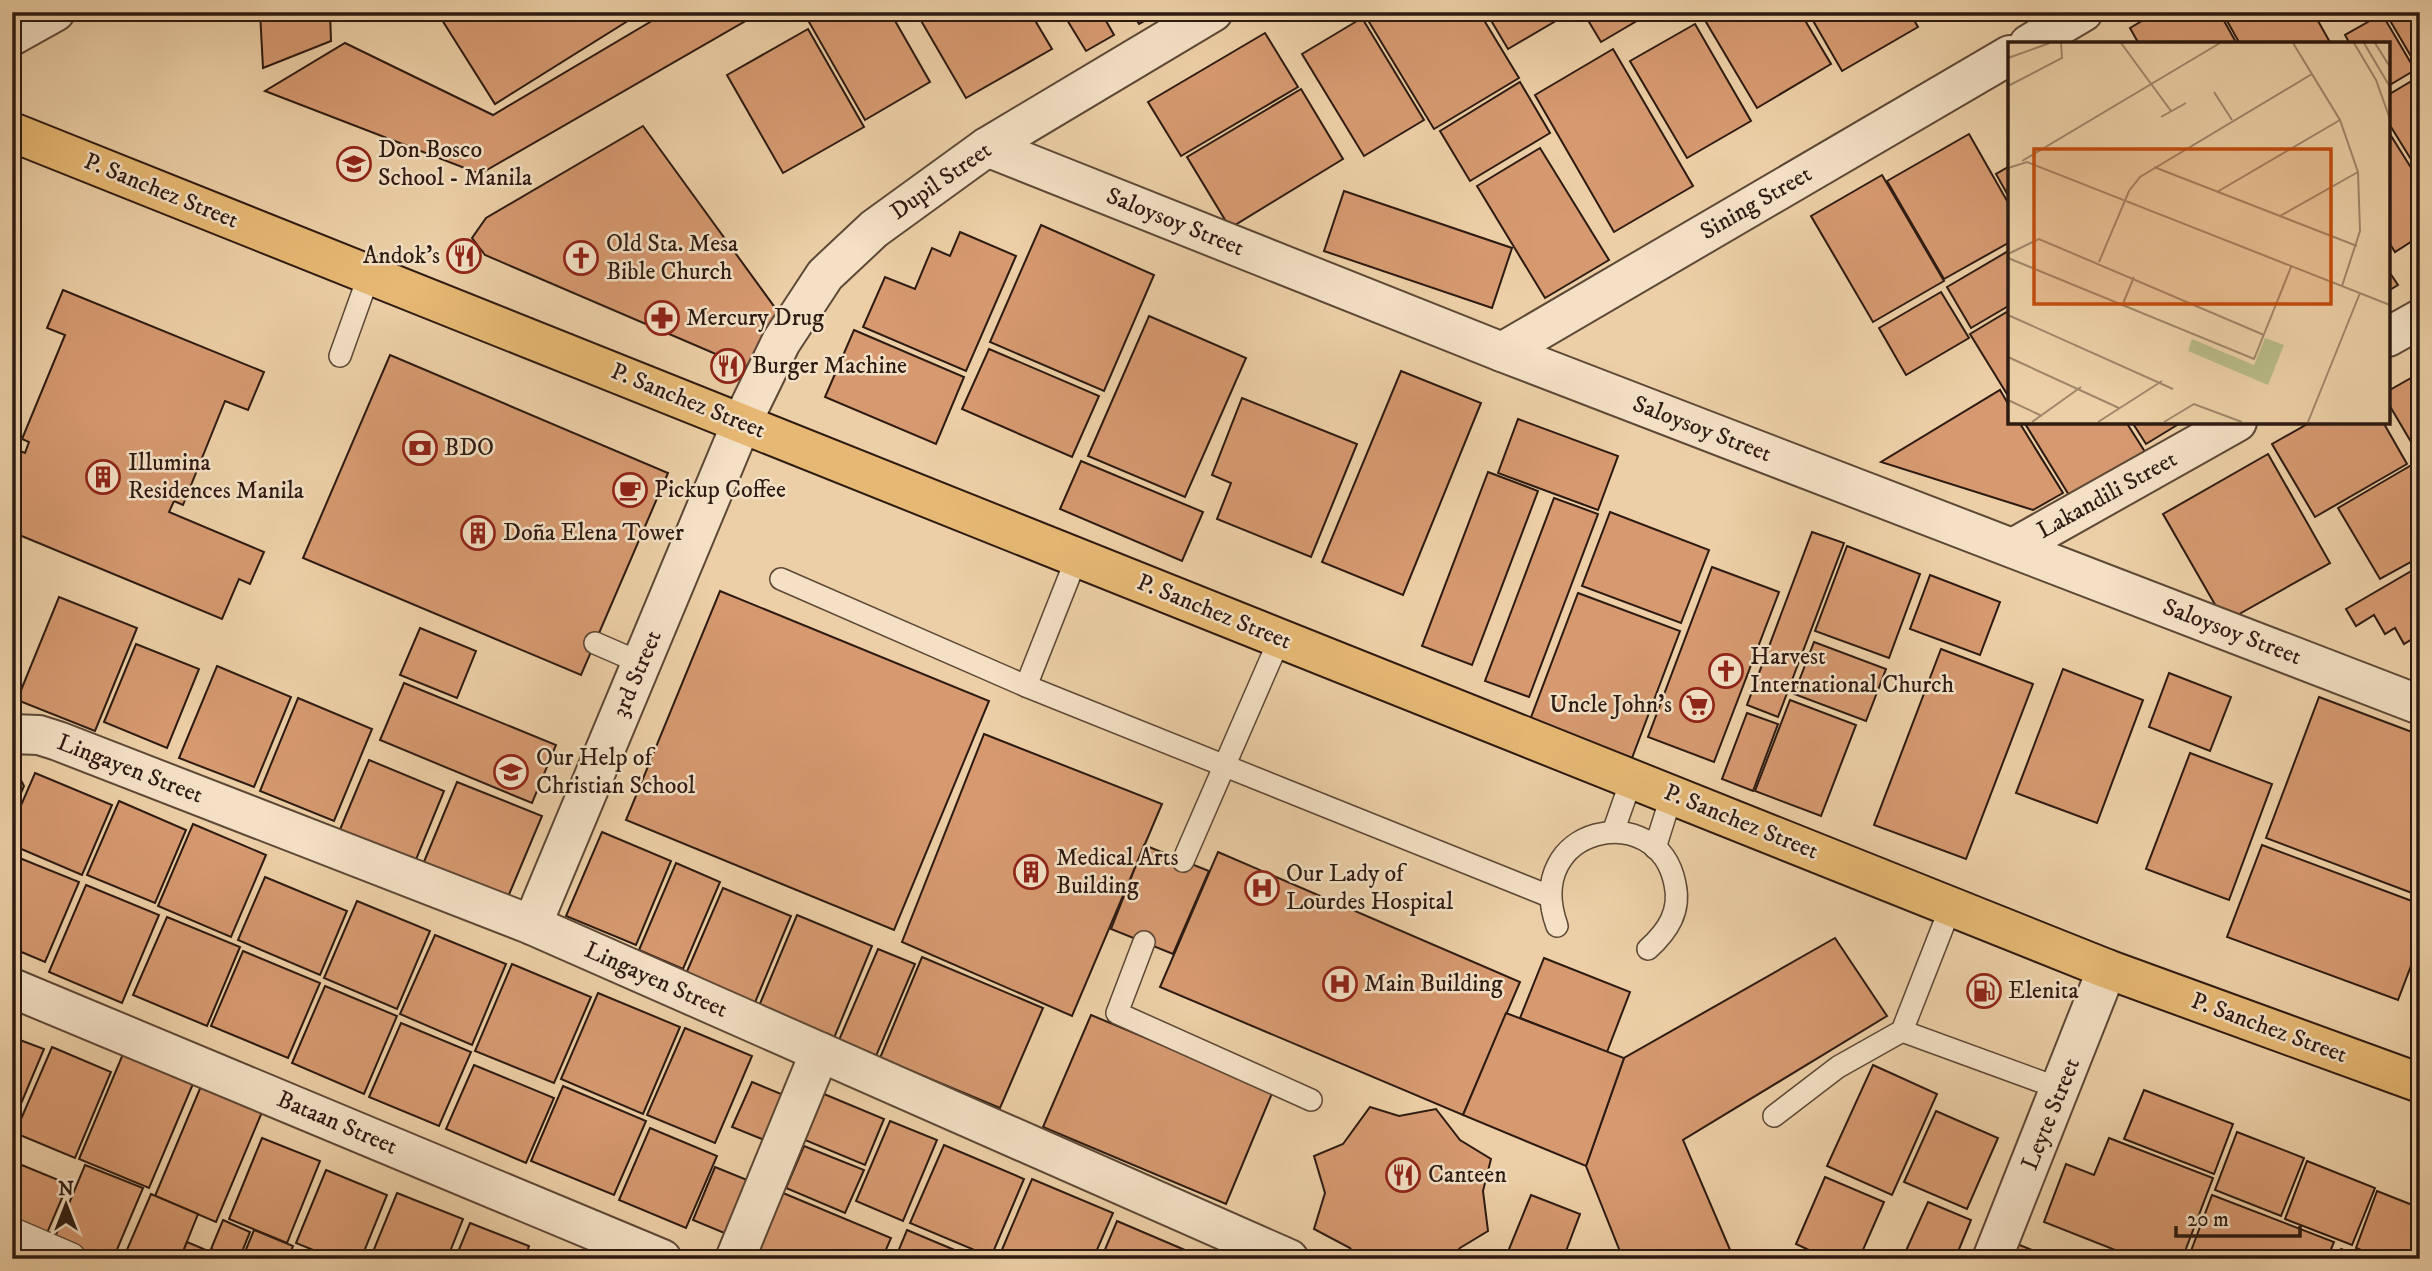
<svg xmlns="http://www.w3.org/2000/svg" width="2432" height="1271" font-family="'IM FELL DW Pica',serif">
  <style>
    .building { fill: #d69970; stroke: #2d1a11; stroke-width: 2 }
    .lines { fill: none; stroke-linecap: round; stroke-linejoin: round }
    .service-casing { stroke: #5d4736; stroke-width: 24 }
    .pedestrian-casing { stroke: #5d4736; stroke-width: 35 }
    .minor-casing { stroke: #5d4736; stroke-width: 42 }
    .primary-casing { stroke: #2d1a11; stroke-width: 42 }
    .service { stroke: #f3e0c5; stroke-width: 21 }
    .pedestrian { stroke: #f3e0c5; stroke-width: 32 }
    .minor { stroke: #f3e0c5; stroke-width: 38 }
    .primary { stroke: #e6b873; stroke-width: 38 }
    .labels { text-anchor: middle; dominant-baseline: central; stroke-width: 5; stroke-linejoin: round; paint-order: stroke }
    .poi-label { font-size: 24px; fill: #2d1a11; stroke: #f3e0c5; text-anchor: start }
    .street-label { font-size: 24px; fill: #2d1a11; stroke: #f3e0c5 }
    .inset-road { fill: none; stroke: #a0876a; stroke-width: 2 }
    .view { fill: #c34c0d; fill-opacity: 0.15; stroke: #c34c0d; stroke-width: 3.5 }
    .inset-edge { fill: none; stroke: #2d1a11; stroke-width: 3.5 }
  </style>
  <rect width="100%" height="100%" fill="#eccfa6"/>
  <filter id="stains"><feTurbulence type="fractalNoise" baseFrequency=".00286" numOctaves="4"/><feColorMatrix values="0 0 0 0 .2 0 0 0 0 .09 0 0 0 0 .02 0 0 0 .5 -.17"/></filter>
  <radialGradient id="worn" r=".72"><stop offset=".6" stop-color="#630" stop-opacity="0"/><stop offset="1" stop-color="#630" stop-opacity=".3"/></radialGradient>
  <g class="building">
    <path d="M260,12h70l1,29 -68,27z"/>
    <path d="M437,12h205l-147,92z"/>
    <path d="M667,12h94l-281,162 -215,-83 80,-48 148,72z"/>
    <path d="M827,12h63l40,70 -65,38 -56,-98z"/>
    <path d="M916,12h114l22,37 -86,49z"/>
    <path d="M1068,12h33l13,23 -28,16 -22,-36z"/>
    <path d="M1132,12h29l-22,12z"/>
    <path d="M1363,12h116l40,66 -85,51z"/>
    <path d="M1486,12h85l-63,37z"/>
    <path d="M1583,12h69l-51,30z"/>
    <path d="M1722,12h78l31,52 -74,44 -51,-86z"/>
    <path d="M1808,12h101l9,15 -76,44z"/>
    <path d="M2157,12h62l18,32h-98l-9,-16z"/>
    <path d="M2222,12h91l18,32h-91z"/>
    <path d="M2385,12h35v58h-1z"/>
    <path d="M2382,14l33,56 -27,16v-42h-38l-5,-9z"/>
    <path d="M1362,18l62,102 -60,36 -62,-102z"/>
    <path d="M1695,24l56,97 -64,37 -57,-97z"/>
    <path d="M808,29l56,98 -81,46 -56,-98z"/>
    <path d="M1265,33l33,54 -117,69 -33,-54z"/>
    <path d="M1613,49l80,137 -79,46 -79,-137z"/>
    <path d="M2420,76v98l-32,-52v-27z"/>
    <path d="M1520,82l30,51 -80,48 -30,-50z"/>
    <path d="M1301,89l42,70 -113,69 -43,-71z"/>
    <path d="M643,126l141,194 -38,47 -261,-112 -13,-17 14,-20z"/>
    <path d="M2388,131l32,51v54l-25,16 -7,-11z"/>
    <path d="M1969,134l41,72v36l-66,37 -57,-98z"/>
    <path d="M1540,148l69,112 -64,38 -68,-112z"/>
    <path d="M2010,166v33l-14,-25z"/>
    <path d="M1882,175l62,106 -71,41 -62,-106z"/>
    <path d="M1344,191l168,57 -20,60 -168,-57z"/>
    <path d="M1041,225l113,50 -50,116 -114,-49z"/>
    <path d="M960,232l56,24 -50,115 -103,-44 22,-50 30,12 17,-41 18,8z"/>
    <path d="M2010,250v55l-39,23 -24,-41z"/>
    <path d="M2388,270l10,15 -10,6z"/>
    <path d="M63,290l201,82 -16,38 -23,-9 -42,104 -9,-4 -5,11 95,40 -14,32 -11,-5 -17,40 -210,-87v-84l13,5 4,-11 -7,-3 43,-104 -18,-7z"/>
    <path d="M1941,292l28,46 -63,37 -27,-47z"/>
    <path d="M2010,310v89l-40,-65z"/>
    <path d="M1149,316l97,42 -61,139 -97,-41z"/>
    <path d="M854,330l110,47 -28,67 -111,-47z"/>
    <path d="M989,349l110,47 -27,61 -110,-48z"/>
    <path d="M390,355l278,118 -87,202 -278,-117z"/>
    <path d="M1401,371l80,32 -78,192 -81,-33z"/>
    <path d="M2420,373v84l-32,-54v-12z"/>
    <path d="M2000,390l10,17v15h9l44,71 -30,17 -152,-48z"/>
    <path d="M1242,398l115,46 -46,113 -94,-38 14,-36 -19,-8z"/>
    <path d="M1518,419l100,37 -20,54 -100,-37z"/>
    <path d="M2024,422h102l21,33 -75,45z"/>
    <path d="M2132,422h50l-36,22z"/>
    <path d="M2311,422h72l24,42 -92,53 -43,-73z"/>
    <path d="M2268,454l62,109 -105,59 -62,-108z"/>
    <path d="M1081,461l122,51 -21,49 -122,-52z"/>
    <path d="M2415,463l5,8v86l-40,22 -42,-71z"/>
    <path d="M1488,472l50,19 -66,174 -50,-19z"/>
    <path d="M1554,498l44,16 -69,183 -44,-16z"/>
    <path d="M1610,512l99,38 -28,73 -99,-37z"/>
    <path d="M1812,532l32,11 -66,174 -31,-12z"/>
    <path d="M1847,546l73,28 -31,84 -74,-27z"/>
    <path d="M2420,566v68l-16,10 -9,-16 -10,6 -11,-19 -18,11 -10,-17z"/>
    <path d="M1712,567l67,25 -65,170 -66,-25z"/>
    <path d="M1930,575l70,27 -20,53 -70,-26z"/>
    <path d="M720,591l269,110 -95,229 -268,-110z"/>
    <path d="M1578,593l102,38 -48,127 -102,-38z"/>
    <path d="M59,597l78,31 -42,103 -78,-31z"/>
    <path d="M420,628l56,23 -19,47 -57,-23z"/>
    <path d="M1814,642l72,27 -20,52 -72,-27z"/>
    <path d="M136,644l63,25 -32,79 -63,-26z"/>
    <path d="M1941,649l92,35 -67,175 -92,-34z"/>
    <path d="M217,666l74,31 -37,90 -75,-29z"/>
    <path d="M2063,669l80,31 -46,123 -81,-30z"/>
    <path d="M2169,673l62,24 -21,54 -61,-24z"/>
    <path d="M404,683l152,62 -24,58 -152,-63z"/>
    <path d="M2319,697l101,38v161l-154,-58z"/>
    <path d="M298,698l74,31 -38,92 -74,-30z"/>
    <path d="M1790,700l66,25 -35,91 -66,-25z"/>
    <path d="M1747,713l31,11 -25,67 -31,-12z"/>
    <path d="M984,734l178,70 -90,212 -170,-74z"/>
    <path d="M2190,753l82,31 -43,116 -83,-31z"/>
    <path d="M369,760l75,31 -29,71 -76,-30z"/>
    <path d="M12,763l12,23 -12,28z"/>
    <path d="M35,773l77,32 -30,70 -70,-30v-19z"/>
    <path d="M457,782l85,34 -37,88 -84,-35z"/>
    <path d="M119,801l67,29 -31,73 -68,-28z"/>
    <path d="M193,824l73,31 -35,82 -73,-31z"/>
    <path d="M602,832l69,29 -35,84 -70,-29z"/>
    <path d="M1144,845l65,26 -36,83 -62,-25z"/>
    <path d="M2262,845l158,59v38l-22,58 -171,-63z"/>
    <path d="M1218,852l302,130 -57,133 -303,-128z"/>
    <path d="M12,855l67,27 -34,80 -33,-14z"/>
    <path d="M676,863l44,19 -37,87 -44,-19z"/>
    <path d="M265,877l82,34 -27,64 -82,-35z"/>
    <path d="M86,885l73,30 -37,88 -73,-31z"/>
    <path d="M723,888l68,28 -37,89 -69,-29z"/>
    <path d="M357,901l73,30 -33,78 -73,-31z"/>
    <path d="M797,915l75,31 -38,92 -75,-32z"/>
    <path d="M167,917l73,30 -33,79 -74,-31z"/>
    <path d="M435,935l71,29 -34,81 -72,-31z"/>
    <path d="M1835,938l52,78 -204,124 51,119h-111l-37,-93 38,-108z"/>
    <path d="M878,949l37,15 -39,92 -37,-16z"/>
    <path d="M243,951l77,32 -32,75 -77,-32z"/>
    <path d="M922,957l121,51 -43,100 -120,-50z"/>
    <path d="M1544,958l86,34 -23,60 -87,-34z"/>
    <path d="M512,964l79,33 -37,86 -79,-32z"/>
    <path d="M325,986l72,30 -33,78 -72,-31z"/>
    <path d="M598,993l82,34 -37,87 -82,-35z"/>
    <path d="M1506,1013l118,45 -38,108 -123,-51z"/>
    <path d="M1091,1015l182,76 -47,113 -183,-77z"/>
    <path d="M401,1023l70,29 -32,74 -70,-29z"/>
    <path d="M685,1028l67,28 -37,87 -68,-28z"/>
    <path d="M12,1037l32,12 -32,76z"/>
    <path d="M128,1042l70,30 -49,116 -70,-29z"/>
    <path d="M52,1047l59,25 -36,86 -60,-25z"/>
    <path d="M474,1065l80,33 -28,65 -80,-34z"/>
    <path d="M1873,1065l64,29 -45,101 -65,-29z"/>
    <path d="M204,1079l61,26 -49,117 -61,-26z"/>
    <path d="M752,1082l34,14 -19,45 -35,-14z"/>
    <path d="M563,1086l83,35 -32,74 -83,-34z"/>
    <path d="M2144,1090l89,34 -19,50 -90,-35z"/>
    <path d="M824,1094l60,25 -19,46 -60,-25z"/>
    <path d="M1370,1107l29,9 37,-7 24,31 31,19 -8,32 5,40 -28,17 -11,11h-91l-8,-11 -36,-19 11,-36 -11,-37 29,-12z"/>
    <path d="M1936,1111l62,27 -31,71 -63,-27z"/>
    <path d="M890,1121l47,19 -34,81 -47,-20z"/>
    <path d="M650,1128l67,28 -31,72 -67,-28z"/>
    <path d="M2237,1132l67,26 -23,58 -66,-26z"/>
    <path d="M262,1138l58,23 -33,82 -58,-24z"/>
    <path d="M2109,1138l104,40 -31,81h-44l-94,-37 22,-58 28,11z"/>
    <path d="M944,1145l80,34 -33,78 -81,-34z"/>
    <path d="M804,1146l60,24 -19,43 -59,-25z"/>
    <path d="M12,1161l56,23 -24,56 -32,-14z"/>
    <path d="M2307,1161l68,27 -23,57 -67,-26z"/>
    <path d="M85,1165l58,23 -30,71h-39l-24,-10z"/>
    <path d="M715,1167l42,17 -23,53 -41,-17z"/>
    <path d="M326,1170l61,25 -26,64h-26l-39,-16z"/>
    <path d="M1825,1177l59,25 -25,57h-31l-32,-15z"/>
    <path d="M1032,1179l81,34 -20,46h-95z"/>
    <path d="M2377,1191l43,17v51h-36l-28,-11z"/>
    <path d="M397,1193l66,26 -16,40h-77z"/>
    <path d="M783,1193l108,45 -9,21h-127z"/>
    <path d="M151,1194l47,20 -18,45h-57z"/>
    <path d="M1531,1195l49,19 -17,45h-58z"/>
    <path d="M2212,1195l122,47 -7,17h-139z"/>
    <path d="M1928,1202l43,18 -16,39h-43l-8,-4z"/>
    <path d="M223,1220l27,12 -11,27 -28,-10z"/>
    <path d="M1117,1221l89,38h-105z"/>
    <path d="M470,1223l59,23 -5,13h-69z"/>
    <path d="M254,1230l39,16 -5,13h-46z"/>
    <path d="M907,1230l69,29h-81z"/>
    <path d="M187,1242l40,17h-47z"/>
    <path d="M2017,1244l38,15h-43z"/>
    <path d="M2341,1249l26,10h-30z"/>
    <path d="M298,1250l22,9h-26z"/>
    <path d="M534,1250l21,9h-25z"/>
  </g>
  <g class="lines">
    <g class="service-casing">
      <g id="service">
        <path d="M340,356l29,-81"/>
        <path d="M781,579l245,107 523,210"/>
        <path d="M595,643l46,20"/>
        <path d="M1026,686l51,-129"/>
        <path d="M1613,832l19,-54"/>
        <path d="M1655,848l17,-54"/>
        <path d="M1183,861l97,-223"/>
        <path d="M1557,926c-36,-100 101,-129 118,-42 6,27 -7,47 -27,65"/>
        <path d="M1144,942l-27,71 194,87"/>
        <path d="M1902,1031l159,58"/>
        <path d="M1774,1116l64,-49 64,-36 49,-125"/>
      </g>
    </g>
    <g class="pedestrian-casing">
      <path id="pedestrian" d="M12,1234l58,25"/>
    </g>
    <g class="minor-casing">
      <g id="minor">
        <path d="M12,36l43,-24"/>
        <path d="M2029,44l54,-32"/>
        <path d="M987,147l515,205 918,353"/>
        <path d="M2388,337l32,-18"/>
        <path d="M1502,352l508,-297"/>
        <path d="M2013,548l224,-126"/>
        <path d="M12,734l27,1 19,6 474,184 757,334"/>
        <path d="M532,925l210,-503 39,-80 44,-67 49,-46 113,-82 226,-135"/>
        <path d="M12,988l650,271"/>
        <path d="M735,1259l85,-207"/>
        <path d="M1992,1259l115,-290"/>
      </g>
    </g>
    <g class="primary-casing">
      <path id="primary" d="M12,132l2095,837 313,114"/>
    </g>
    <use href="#service" class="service"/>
    <use href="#pedestrian" class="pedestrian"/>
    <use href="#minor" class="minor"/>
    <use href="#primary" class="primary"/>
  </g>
  <defs>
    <g id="school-ring" transform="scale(1.75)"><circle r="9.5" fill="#f3e0c5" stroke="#8f2418" stroke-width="1.5"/><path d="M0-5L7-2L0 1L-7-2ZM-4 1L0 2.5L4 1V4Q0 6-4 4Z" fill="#8f2418"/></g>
    <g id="restaurant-ring" transform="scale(1.75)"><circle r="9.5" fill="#f3e0c5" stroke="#8f2418" stroke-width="1.5"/><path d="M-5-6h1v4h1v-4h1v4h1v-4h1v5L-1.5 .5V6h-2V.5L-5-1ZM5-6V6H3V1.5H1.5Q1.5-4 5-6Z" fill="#8f2418"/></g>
    <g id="church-ring" transform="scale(1.75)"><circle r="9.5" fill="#f3e0c5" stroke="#8f2418" stroke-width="1.5"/><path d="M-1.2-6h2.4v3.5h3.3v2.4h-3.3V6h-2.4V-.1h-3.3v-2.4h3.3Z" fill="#8f2418"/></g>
    <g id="pharmacy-ring" transform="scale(1.75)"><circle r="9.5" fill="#f3e0c5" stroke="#8f2418" stroke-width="1.5"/><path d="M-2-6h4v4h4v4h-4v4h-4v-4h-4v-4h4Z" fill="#8f2418"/></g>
    <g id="bank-ring" transform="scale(1.75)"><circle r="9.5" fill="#f3e0c5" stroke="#8f2418" stroke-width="1.5"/><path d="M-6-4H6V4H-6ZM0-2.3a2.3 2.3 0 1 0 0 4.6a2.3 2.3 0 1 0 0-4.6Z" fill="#8f2418"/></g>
    <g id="building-ring" transform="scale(1.75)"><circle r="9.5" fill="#f3e0c5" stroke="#8f2418" stroke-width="1.5"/><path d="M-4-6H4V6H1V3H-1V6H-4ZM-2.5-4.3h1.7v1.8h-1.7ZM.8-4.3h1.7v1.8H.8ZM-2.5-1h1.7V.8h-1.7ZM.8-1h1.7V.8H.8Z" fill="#8f2418"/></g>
    <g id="cafe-ring" transform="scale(1.75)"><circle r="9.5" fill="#f3e0c5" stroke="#8f2418" stroke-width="1.5"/><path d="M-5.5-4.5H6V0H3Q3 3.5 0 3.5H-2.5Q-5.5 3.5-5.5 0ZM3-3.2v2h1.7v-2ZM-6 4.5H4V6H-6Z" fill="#8f2418"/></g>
    <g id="supermarket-ring" transform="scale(1.75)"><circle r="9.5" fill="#f3e0c5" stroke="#8f2418" stroke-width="1.5"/><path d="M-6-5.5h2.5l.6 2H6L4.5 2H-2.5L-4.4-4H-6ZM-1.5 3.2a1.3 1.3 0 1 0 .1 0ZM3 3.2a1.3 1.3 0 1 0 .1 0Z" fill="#8f2418"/></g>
    <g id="hospital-ring" transform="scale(1.75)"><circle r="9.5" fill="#f3e0c5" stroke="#8f2418" stroke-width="1.5"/><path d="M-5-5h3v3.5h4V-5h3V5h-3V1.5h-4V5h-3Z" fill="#8f2418"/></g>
    <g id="fuel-ring" transform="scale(1.75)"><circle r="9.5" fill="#f3e0c5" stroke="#8f2418" stroke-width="1.5"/><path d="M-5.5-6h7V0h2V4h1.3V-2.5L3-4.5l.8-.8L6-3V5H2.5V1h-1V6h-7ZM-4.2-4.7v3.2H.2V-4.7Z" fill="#8f2418"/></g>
  </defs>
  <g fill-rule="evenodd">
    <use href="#school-ring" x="354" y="164"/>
    <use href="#restaurant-ring" x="464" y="256"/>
    <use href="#church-ring" x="581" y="258"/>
    <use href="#pharmacy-ring" x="662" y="318"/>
    <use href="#restaurant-ring" x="728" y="366"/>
    <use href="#bank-ring" x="420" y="448"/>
    <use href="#building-ring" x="103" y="477"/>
    <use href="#cafe-ring" x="630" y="490"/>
    <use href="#building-ring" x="478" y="533"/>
    <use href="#church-ring" x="1726" y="671"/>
    <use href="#supermarket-ring" x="1697" y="705"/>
    <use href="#school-ring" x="511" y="772"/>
    <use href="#building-ring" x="1031" y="872"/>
    <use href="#hospital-ring" x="1262" y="888"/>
    <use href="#hospital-ring" x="1340" y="984"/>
    <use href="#fuel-ring" x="1984" y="991"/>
    <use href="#restaurant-ring" x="1403" y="1175"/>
  </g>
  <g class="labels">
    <g class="poi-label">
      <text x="378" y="150">Don Bosco<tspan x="378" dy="28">School - Manila</tspan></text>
      <text x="606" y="244">Old Sta. Mesa<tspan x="606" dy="28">Bible Church</tspan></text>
      <text x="440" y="256" text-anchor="end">Andok's</text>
      <text x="686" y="318">Mercury Drug</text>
      <text x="752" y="366">Burger Machine</text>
      <text x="444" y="448">BDO</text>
      <text x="128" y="463">Illumina<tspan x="128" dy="28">Residences Manila</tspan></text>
      <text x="654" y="490">Pickup Coffee</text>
      <text x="503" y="533">Doña Elena Tower</text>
      <text x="1750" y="657">Harvest<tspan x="1750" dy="28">International Church</tspan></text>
      <text x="1672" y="705" text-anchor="end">Uncle John's</text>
      <text x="536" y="758">Our Help of<tspan x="536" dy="28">Christian School</tspan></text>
      <text x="1056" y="858">Medical Arts<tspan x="1056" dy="28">Building</tspan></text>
      <text x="1286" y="874">Our Lady of<tspan x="1286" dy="28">Lourdes Hospital</tspan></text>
      <text x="1364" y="984">Main Building</text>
      <text x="2008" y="991">Elenita</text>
      <text x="1428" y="1175">Canteen</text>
    </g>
    <g class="street-label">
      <text transform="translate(941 181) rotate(-35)">Dupil Street</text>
      <text transform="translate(161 191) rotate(22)">P. Sanchez Street</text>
      <text transform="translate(1756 203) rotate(-30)">Sining Street</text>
      <text transform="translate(1175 222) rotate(22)">Saloysoy Street</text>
      <text transform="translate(688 401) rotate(22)">P. Sanchez Street</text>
      <text transform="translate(1702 429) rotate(21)">Saloysoy Street</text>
      <text transform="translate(2107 495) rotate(-29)">Lakandili Street</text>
      <text transform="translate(1214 612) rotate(22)">P. Sanchez Street</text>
      <text transform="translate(2232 632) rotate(21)">Saloysoy Street</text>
      <text transform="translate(637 674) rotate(-67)">3rd Street</text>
      <text transform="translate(130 769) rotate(21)">Lingayen Street</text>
      <text transform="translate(1741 822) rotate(22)">P. Sanchez Street</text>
      <text transform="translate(656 980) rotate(24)">Lingayen Street</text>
      <text transform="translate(2269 1028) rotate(20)">P. Sanchez Street</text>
      <text transform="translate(2051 1114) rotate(-68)">Leyte Street</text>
      <text transform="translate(337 1123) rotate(23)">Bataan Street</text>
    </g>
  </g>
  <g transform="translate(2008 42)">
    <rect width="382" height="382" fill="#eccfa6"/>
    <path d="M257,296l19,7 -16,40 -80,-34 4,-12 62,26z" fill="#b8ba86"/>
    <path class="inset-road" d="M113,1l50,68M285,1l47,77 18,52 2,59 -18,55M346,1l22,37 14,39M356,1l26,44M367,1l15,24M0,16l42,-15M0,44l54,-28 -1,-15M206,50l18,28M153,75l25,-14M14,119l198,-118M146,125l203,79M0,126l19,-6 363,143M209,150l123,-72M272,174l78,-44M0,212l31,-15 225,96M0,216l246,101 37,-92M91,220l30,-71 11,-14 172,-103M114,264l12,-29M0,273l165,74M0,315l111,51M0,358l34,16M24,380l49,-35M90,380l64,-41M156,380l30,-18 48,18M300,380l52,-129"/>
    <path class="view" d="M26,107h297v155h-297z"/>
    <rect width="382" height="382" class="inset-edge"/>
  </g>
  <rect width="2432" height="1271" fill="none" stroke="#eccfa6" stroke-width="42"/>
  <rect x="14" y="14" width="2404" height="1243" fill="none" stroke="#2d1a11" stroke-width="3.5"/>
  <rect x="21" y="21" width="2390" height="1229" fill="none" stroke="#2d1a11" stroke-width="2"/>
  <g transform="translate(66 1205)" stroke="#f3e0c5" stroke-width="5" paint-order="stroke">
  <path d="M0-5L12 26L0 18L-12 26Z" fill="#2d1a11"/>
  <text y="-10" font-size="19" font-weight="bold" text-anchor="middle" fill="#2d1a11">N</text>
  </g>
  <path d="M2176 1226v10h124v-10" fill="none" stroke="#2d1a11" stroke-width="3.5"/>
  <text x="2187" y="1226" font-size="21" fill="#2d1a11" stroke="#f3e0c5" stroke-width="5" paint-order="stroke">20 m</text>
  <rect width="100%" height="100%" filter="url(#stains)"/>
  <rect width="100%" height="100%" fill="url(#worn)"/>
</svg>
